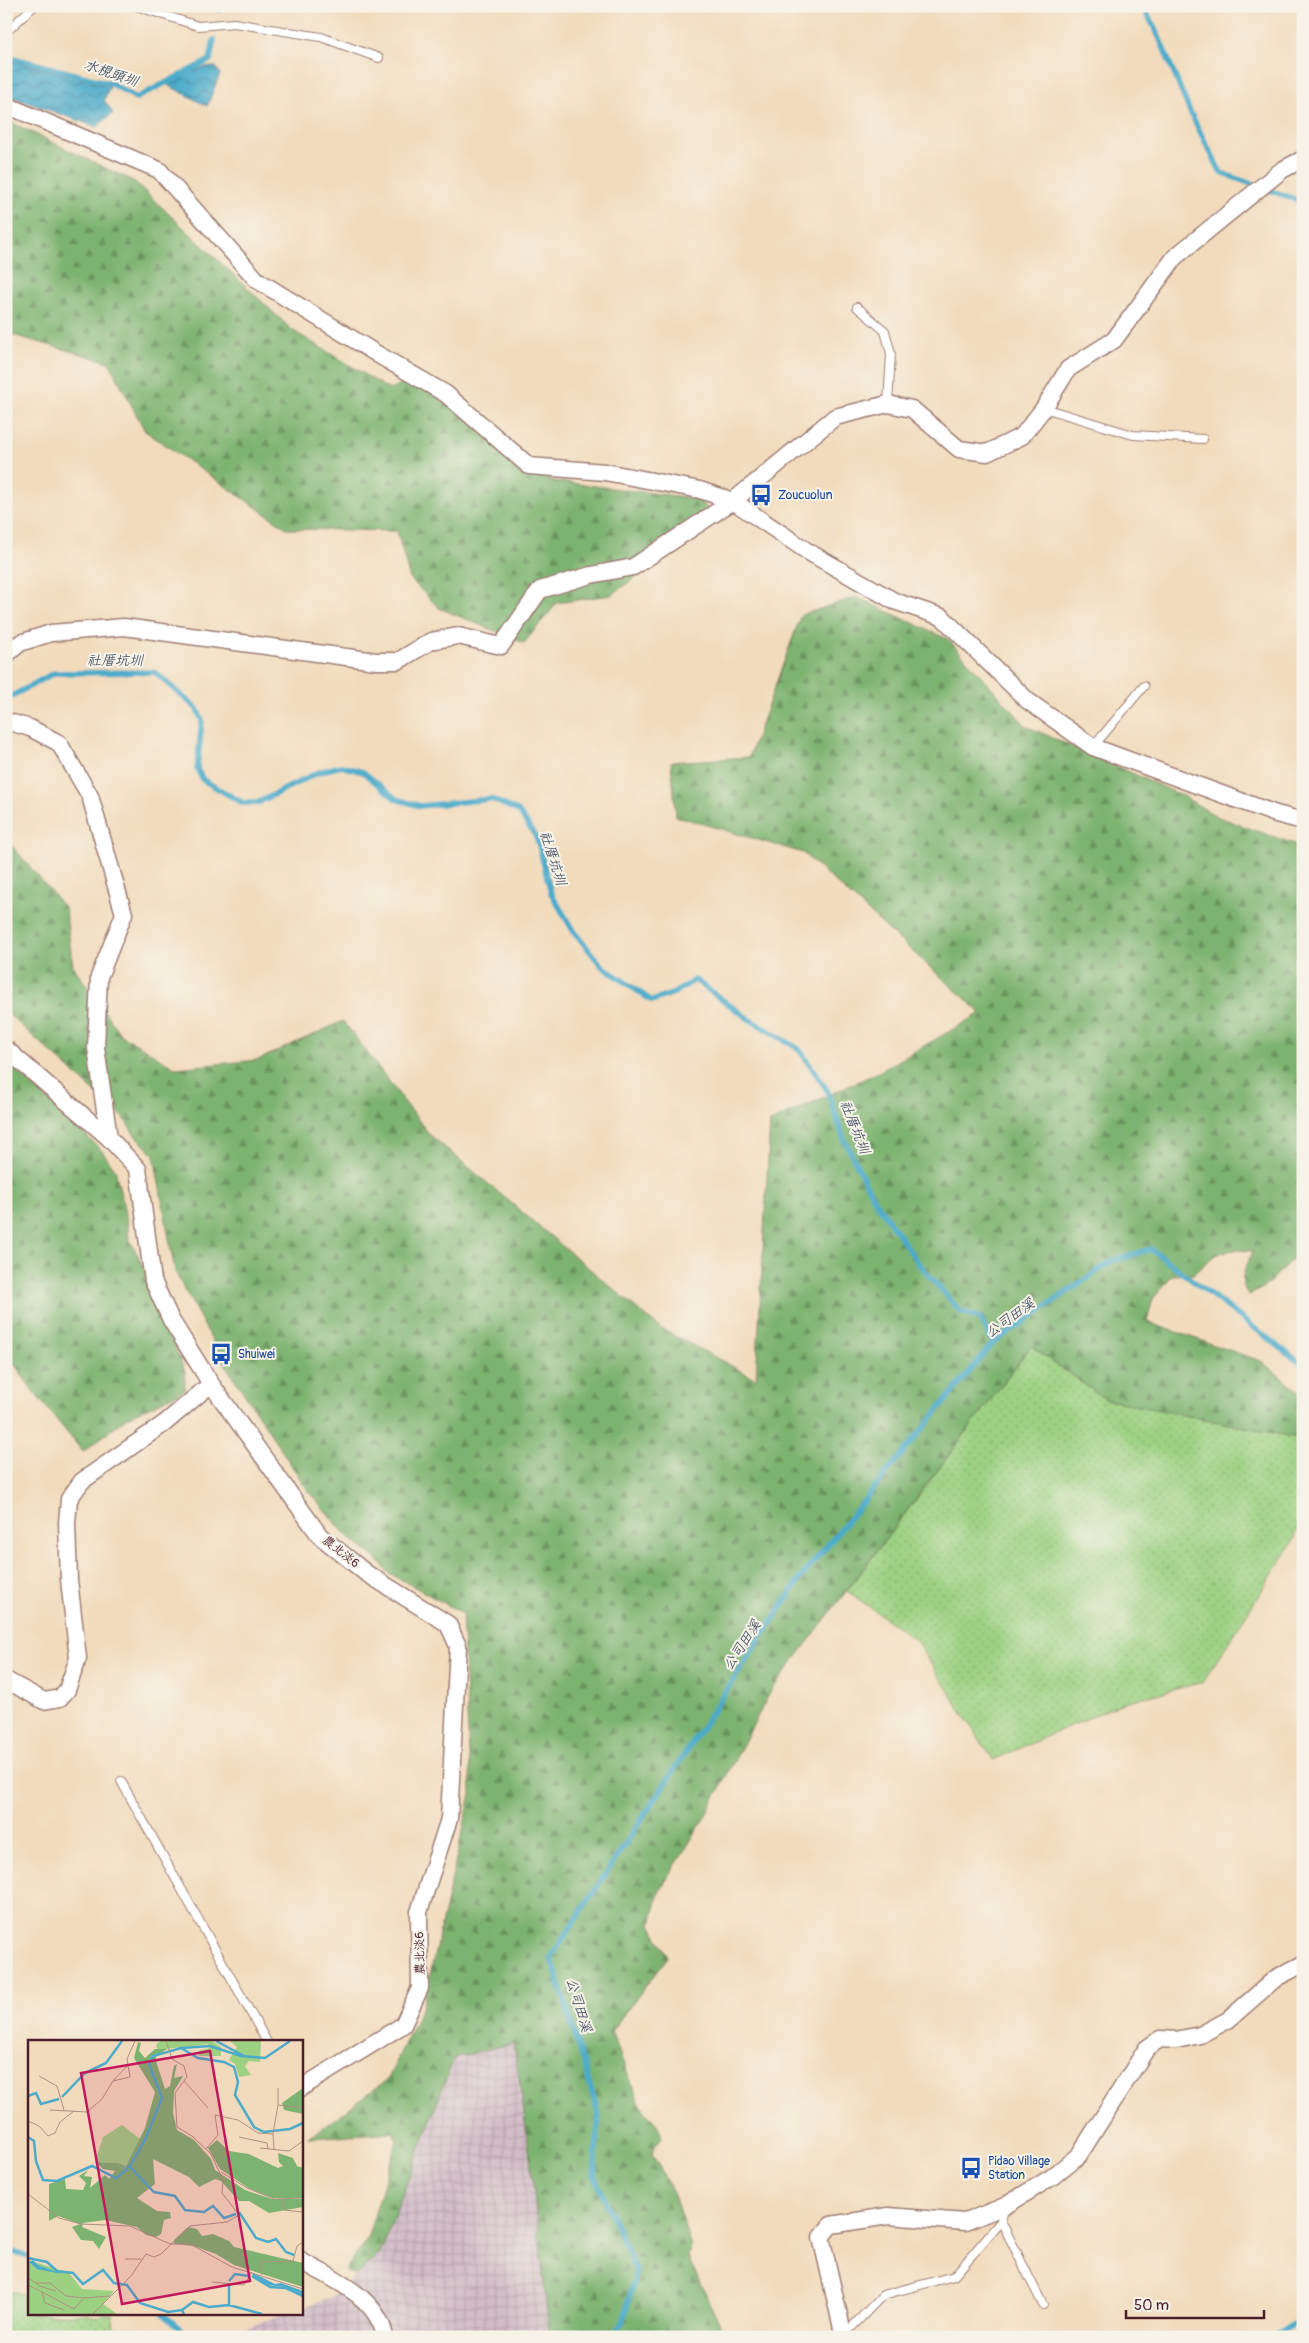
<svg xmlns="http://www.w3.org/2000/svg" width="1309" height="2343" font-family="Pangolin,'LXGW WenKai TC',sans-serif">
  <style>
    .industrial { fill: url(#industrial-grid) }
    .green { fill: url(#green-dots); stroke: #737856 }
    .forest { fill: url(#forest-firs); stroke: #64694e }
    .water { fill: url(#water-waves); stroke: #4b657a }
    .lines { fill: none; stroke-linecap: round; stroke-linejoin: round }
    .stream { stroke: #4cabca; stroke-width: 5.5 }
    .service-casing { stroke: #9e7d74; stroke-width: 10 }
    .minor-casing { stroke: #9e7d74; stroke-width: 19 }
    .service { stroke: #fff; stroke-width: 8 }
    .minor { stroke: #fff; stroke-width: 16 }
    .labels { text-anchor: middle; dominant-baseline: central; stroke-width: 4; stroke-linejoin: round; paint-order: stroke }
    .transit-label { font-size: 12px; fill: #164399; stroke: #f7f3e8; text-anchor: start }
    .street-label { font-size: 12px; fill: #4a1f2b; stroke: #f7f3e8 }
    .water-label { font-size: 14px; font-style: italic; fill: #4b576b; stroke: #f7f3e8 }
    .inset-river { fill: none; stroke: #4cabca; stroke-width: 2.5 }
    .inset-road { fill: none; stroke: #af9082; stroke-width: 1 }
    .view { fill: #c2185b; fill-opacity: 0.15; stroke: #c2185b; stroke-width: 2.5 }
    .inset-edge { fill: none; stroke: #4a1f2b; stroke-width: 2.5 }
  </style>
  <defs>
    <pattern id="industrial-grid" width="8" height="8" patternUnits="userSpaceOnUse" patternTransform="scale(1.25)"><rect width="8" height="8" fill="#d2bdc8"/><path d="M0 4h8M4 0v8" fill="none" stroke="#b6a2ac"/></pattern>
    <pattern id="green-dots" width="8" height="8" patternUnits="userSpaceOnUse" patternTransform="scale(1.25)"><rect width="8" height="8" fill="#9cd182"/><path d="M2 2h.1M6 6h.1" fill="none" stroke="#88b370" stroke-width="1.8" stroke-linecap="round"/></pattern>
    <pattern id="forest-firs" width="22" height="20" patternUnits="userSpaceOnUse" patternTransform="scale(1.25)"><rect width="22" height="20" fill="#7db370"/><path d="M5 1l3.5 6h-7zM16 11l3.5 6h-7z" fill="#68915c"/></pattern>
    <pattern id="water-waves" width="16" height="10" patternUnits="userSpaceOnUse" patternTransform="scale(1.25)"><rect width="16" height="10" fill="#4cabca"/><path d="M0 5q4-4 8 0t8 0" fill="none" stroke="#418ba4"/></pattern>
  </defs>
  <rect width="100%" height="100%" fill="#f7f3e8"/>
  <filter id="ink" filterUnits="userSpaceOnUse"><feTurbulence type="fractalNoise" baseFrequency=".02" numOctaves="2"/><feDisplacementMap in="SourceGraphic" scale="10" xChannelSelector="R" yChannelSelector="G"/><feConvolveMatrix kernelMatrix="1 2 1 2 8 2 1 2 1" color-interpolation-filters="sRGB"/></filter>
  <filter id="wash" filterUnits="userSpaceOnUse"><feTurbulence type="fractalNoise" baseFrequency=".0096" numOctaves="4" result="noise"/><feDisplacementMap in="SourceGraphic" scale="20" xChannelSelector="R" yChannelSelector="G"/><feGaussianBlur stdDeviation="1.12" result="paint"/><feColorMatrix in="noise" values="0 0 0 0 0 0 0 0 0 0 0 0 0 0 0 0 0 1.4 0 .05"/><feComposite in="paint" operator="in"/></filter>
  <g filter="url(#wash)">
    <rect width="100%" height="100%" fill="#f2dbbc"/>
    <path class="industrial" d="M514,2043l15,105 21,189h-312v-6l45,-17h18v-6l32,-12 47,-42 74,-197z"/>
    <g class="green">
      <path d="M1031,1346l74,53 198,40v78l-10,25 -90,140 -78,20 -132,58 -78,-121 -68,-48z"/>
      <path d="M6,2289l23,7v18h57l12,4 5,-4h9l3,23h-109z"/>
    </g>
    <g class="forest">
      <path d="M6,120l129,62 157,148 98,60 21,-12 40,21 84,73 19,9 138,17 10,5 8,9 -24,29 -75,54 -54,8 -33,40 -85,-35 -29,-29 -13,-48 -109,-2 -143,-98 -36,-69 -103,-29z"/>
      <path d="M856,597l92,42 78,87 155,69 37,22 85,30v404c-23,15 -28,34 -54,44 -14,-15 -1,-28 3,-44 -30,-3 -37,2 -58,23l-22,1 -19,24 -6,23 114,39 42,34v44l-198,-40 -74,-53 -260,345 -69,131 -43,70 -8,32 17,33 -57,74c10,25 19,52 31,76 7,13 16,11 20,31l-7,7 -3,9 21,38 18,54 -3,10 3,8 35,73h-176l-21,-189 -15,-105 -60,15 -74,196 -25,22 -10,-5 22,-32 30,-99 -4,-8 -84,6 79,-59 35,-74 48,-211 -9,-181 -73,-40 -15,-17 -25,-18 -40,-46 -81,-123 -53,-97 -21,-117 -21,-22 -9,-15 -118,-106v-173l59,69 8,58 47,68 56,34 82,-8 85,-39 86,113 231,194 96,51 14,-257 109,-50 102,-59 -178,-160 -127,-37 -5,-54 78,-5 52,-142z"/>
      <path d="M6,1060l96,91 13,18 12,53 2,16 12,24 44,110v18l-59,28 -43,34 -50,-61 -27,-39z"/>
    </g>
    <g class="water">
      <path d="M6,59l104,28 -6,13 9,13 -16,14 -91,-32z"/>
      <path d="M205,67h11l4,7 -13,32 -43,-23z"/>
    </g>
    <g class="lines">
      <g class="stream">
        <path d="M1143,6l16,31 31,75 31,61 82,29"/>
        <path d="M219,10v-4"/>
        <path d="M6,56l106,28 24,14 74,-38 4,-20"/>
        <path d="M6,696h6l42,-23 101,-1 42,37 5,11 -5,49 6,11 40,23h14l62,-31 22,-6 22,6 33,27 24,7 71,-7 27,12 19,27 14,55 23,39 28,34 50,35 22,-8 21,-13 54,39 50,30 28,41 17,49 28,57 46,67 42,48 20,7 13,25"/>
        <path d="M6,2250l23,7"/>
        <path d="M163,2314l27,23"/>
        <path d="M611,2337l12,-15 13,-51 -42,-96 5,-60 -48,-158 248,-377 194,-237 119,-82 39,-12 152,116"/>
        <path d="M1270,2337l33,-17"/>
      </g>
    </g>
  </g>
  <g filter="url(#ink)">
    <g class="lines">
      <g class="service-casing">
        <g id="service">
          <path d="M136,6l62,20 36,-3 87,14 58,21"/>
          <path d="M6,32l28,-26"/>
          <path d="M857,307l28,24 6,23 -3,50"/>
          <path d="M1044,408l89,27 70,4"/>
          <path d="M1093,747l51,-61"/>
          <path d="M121,1781l146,261"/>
          <path d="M1001,2221l42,84"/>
          <path d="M844,2335l39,-40 71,-19 47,-55 4,-15"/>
        </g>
      </g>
      <g class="minor-casing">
        <g id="minor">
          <path d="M6,105l153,65 98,110 120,74 69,40 83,72 76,6 95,18 33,11 74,50 87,50 48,16 86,84 65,46 183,67 27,7"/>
          <path d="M6,655l14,-12 31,-10 73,-6 252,34h22l33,-20 27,-5 43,10 39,-56 51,-15 42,-8 100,-66 102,-84 53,-13 24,5 47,40 28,4 35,-17 22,-28 24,-39 46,-29 61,-83 107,-87 21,-11"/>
          <path d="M6,721l24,7 29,15 31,53 34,118 -25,63 -3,71 13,90 29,31 15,112 18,39 40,64 109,152 46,37 82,51 10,22 -9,173 -30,93 1,76 -17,37 -102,63"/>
          <path d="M6,1049l103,89"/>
          <path d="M6,1680l38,21 16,-3 7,-8 11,-32 -9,-78 -2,-57 2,-24 13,-18 83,-58 46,-39"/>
          <path d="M301,2261c32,18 77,36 84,76"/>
          <path d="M844,2337l-23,-100 10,-12 57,-9 77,6 40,-16 47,-29 27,-22 68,-107 13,-9 16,1 24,-5 28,-15 48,-42 27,-14"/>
        </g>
      </g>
      <use href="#service" class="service"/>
      <use href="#minor" class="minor"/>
    </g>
  </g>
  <defs>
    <g id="bus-bare" transform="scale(1.725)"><path d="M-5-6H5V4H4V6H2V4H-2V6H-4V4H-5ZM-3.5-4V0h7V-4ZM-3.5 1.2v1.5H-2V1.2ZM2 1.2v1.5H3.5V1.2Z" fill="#1a4fb4" stroke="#f7f3e8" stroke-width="2.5" paint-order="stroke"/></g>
  </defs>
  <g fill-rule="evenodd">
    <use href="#bus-bare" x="761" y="495"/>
    <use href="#bus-bare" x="221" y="1354"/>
    <use href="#bus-bare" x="971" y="2168"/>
  </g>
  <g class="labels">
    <g class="transit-label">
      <text x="778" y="495">Zoucuolun</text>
      <text x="238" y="1354">Shuiwei</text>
      <text x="988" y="2161">Pidao Village<tspan x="988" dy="14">Station</tspan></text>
    </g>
    <g class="street-label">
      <text transform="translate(341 1552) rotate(39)">農北淡6</text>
      <text transform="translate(420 1953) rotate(-91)">農北淡6</text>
    </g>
    <g class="water-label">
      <text transform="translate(111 73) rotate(19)">水梘頭圳</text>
      <text x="115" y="660">社厝坑圳</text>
      <text transform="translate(553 858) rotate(72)">社厝坑圳</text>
      <text transform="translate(855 1127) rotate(68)">社厝坑圳</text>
      <text transform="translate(1010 1318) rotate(-36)">公司田溪</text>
      <text transform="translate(742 1645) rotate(-57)">公司田溪</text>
      <text transform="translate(579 2005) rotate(73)">公司田溪</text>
    </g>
  </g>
  <g transform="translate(28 2040)">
    <rect width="275" height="275" fill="#f2dbbc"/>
    <path d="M132,1h52l9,6v9h-22l-1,-5 12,-3 -2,-4 -50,6 -2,-5zM202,1h31l-1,21 -11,-1 -4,5 6,9 -12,2 -4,-13 -6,-4 8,-13zM94,85l18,14 -14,27 -9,-3 -22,-1 8,-25zM0,220l41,13 13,16 32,2 -11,13 14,10h-89z" fill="#9cd182"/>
    <path d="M110,2l3,1 -2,8 6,7 10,-9h12l-11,7v5l9,28 5,-3 4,-20 3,-2 -3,14 9,-2 -9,15 -1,22 4,17 17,10 17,19 4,11 30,20 27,9h31v8l-34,6 -20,-12h-10l-18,-20 -6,-2 -16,8 -10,-10 -36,-18 2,25 -18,14 20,13 13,1 1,6 -7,2 -3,14 -5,3 -10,-2 -9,-8 -32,-7 -22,3 -1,4 24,10 -7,12 -6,-8 -12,-1 -9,-13 8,-3 -22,-8 -9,5v-37l16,-5 1,10 17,1 3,-7 -7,-7 9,-6 -4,6 8,1 -2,11 15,-13 4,4 6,-8 -12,-2 -8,-7 23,1 8,3 19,-38 10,-36 -21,-34zM275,48v26l-19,-4 -2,-7zM189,100l12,11 20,3 29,14 5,-2 -4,-4 -1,-9 15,5 4,8 6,2v30h-30l-23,-9 -30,-20 -12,-21zM160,187l9,2 5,7 11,-2 16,7 5,6 69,16v24l-69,-22 -18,-11 -22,-8 -20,-2v-4z" fill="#7db370"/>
    <path d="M41,246l16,7 26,-2 -3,4 -25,3 -18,-4 -3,-4zM59,264l10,2 -7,8h-13z" fill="#9cd182"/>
    <path d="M5,220l5,5 24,9 -25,-5 -8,-7zM225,233l22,11 6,-1 22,8v4l-17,-8 -20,-2 -14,-9z" fill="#4cabca"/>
    <path class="inset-river" d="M188,1l30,16M153,8l29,-2 31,10 24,2 25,-17M0,56l8,-3 5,11 18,-5M34,57l23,-24 21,-10 16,-22M0,97l6,4 2,20 7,19 14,1 35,-15 24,12 3,-2 11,-10 15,-26 17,-42 -13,-34 4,-8 28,-8 17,10 26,4 10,5 4,15 -3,13 19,32 10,5 26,-3 13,-6M102,127l24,25 21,4 10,14 19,2 9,-6 11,12 12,-4M211,172l17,26 12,4 8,-3 10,13 8,3M0,218l19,4 10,9 16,2 10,11 20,-14 11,13 13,2 13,18 28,9 14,-2 2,4M224,236l18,11 16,1 17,8M201,241l6,-7 14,2M201,265l33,9M154,270l11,-8 16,5 20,-2v-20"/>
    <path class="inset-road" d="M11,36l18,10 7,24M85,41l14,-15M156,41l24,27M250,48v17M22,70l37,2 15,-13 11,-18 17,-4 -3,-18 8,-18M0,81l11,5 9,10 7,-3 5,-11 14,-11M245,94l1,15M211,97l28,6 1,6M232,108l29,3 14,-10M178,109l12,-14 -3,-20 23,5 20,13 15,1 5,-29 25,3M193,132l26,16 27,11 29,-1M0,154l31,24 22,6 49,2 40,18h20l42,23 71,22M254,159l2,11 19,2M97,219h16M234,235l-2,-13 33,-1 4,-15 6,-4M0,238l8,5h14l16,13 18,2 26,-2M184,242l32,3 8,-13M8,243l3,3 17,5M0,245l14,7 3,11 19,7M14,252l32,17 9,-10M65,274l38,-38 15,-22 8,3 7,-3 29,-28 37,-4 12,-7 -17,-22 1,-13 -12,-26 -19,-18 -15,-9 -2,-34 12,-16 -3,-11 -12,-7 -6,-18"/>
    <path class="view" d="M182,11l40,230 -128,23 -41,-231z"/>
    <rect width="275" height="275" class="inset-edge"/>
  </g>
  <rect width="1309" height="2343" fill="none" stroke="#f7f3e8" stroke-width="25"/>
  <path d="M1126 2310v8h138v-8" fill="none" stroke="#4a1f2b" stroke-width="2.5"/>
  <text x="1134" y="2310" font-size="15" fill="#4a1f2b" stroke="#f7f3e8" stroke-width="4" paint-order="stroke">50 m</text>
</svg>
